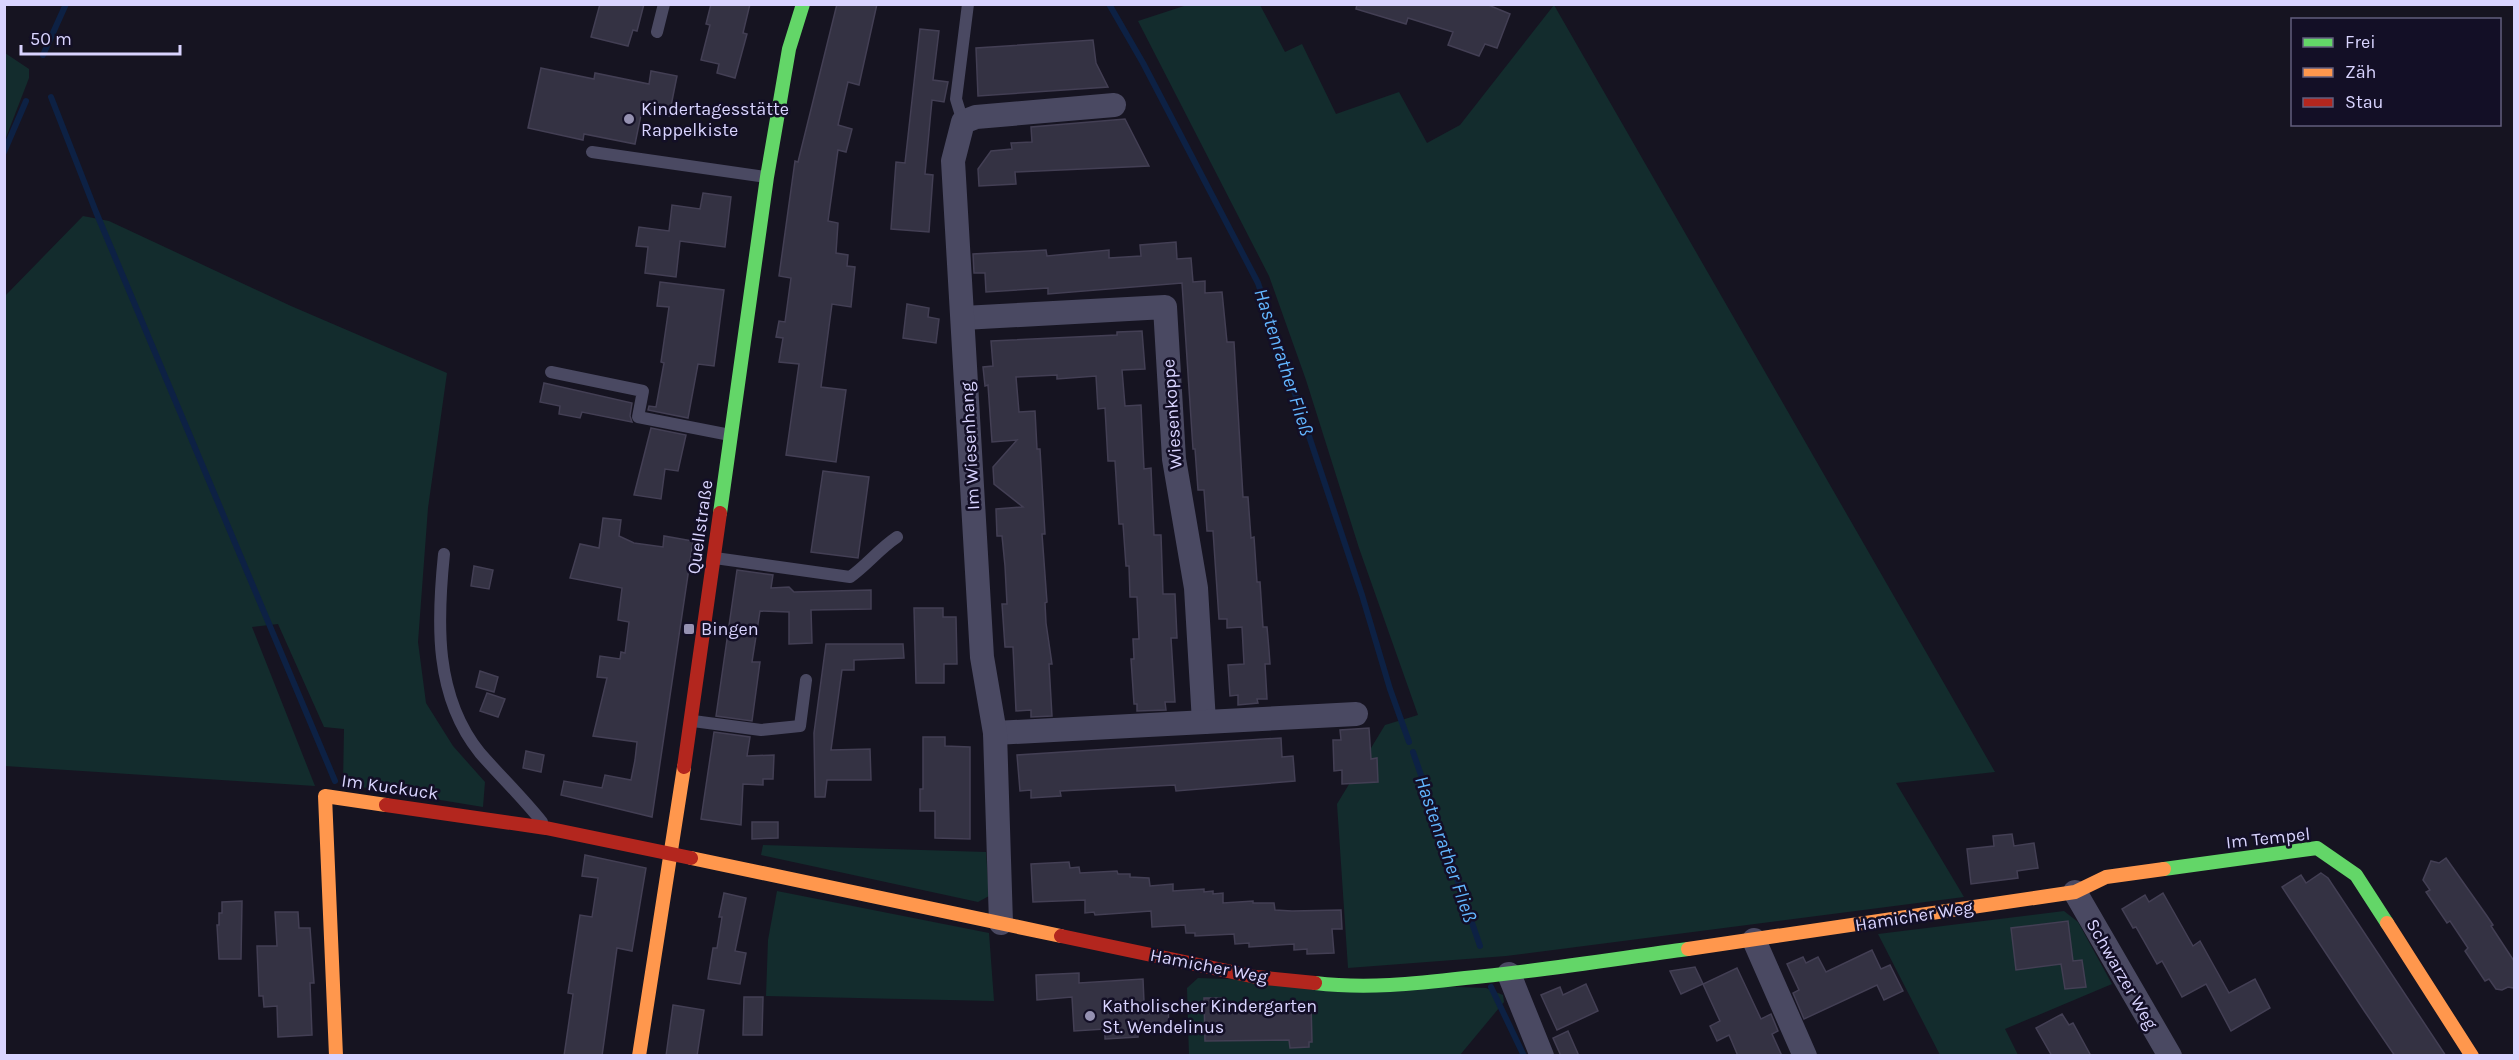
<svg xmlns="http://www.w3.org/2000/svg" width="2519" height="1060" font-family="Karla,sans-serif">
  <style>
    .green { fill: #132c2d }
    .lines { fill: none; stroke-linecap: round; stroke-linejoin: round }
    .stream { stroke: #0d2144; stroke-width: 6 }
    .building { fill: #343243; stroke: #433f54; stroke-width: 1.5 }
    .lane { stroke: #4a4962; stroke-width: 12 }
    .street { stroke: #4a4962; stroke-width: 24 }
    .fast { stroke: #63d668; stroke-width: 14 }
    .slow { stroke: #ff974d; stroke-width: 14 }
    .jam { stroke: #b3261e; stroke-width: 14 }
    .poi-dot { fill: #9591b1; stroke: #130f26; stroke-width: 2 }
    .labels { text-anchor: middle; dominant-baseline: central; stroke-width: 5; stroke-linejoin: round; paint-order: stroke }
    .poi-label { font-size: 18px; fill: #d9d4ff; stroke: #130f26; text-anchor: start }
    .street-label { font-size: 18px; fill: #d9d4ff; stroke: #130f26 }
    .water-label { font-size: 20px; font-style: italic; fill: #62b6ff; stroke: #130f26 }
  </style>
  <rect width="100%" height="100%" fill="#161421"/>
  <g class="green">
    <path d="M1187,5h73l25,47 17,-8 34,70 63,-22 28,51 33,-18 94,-120 441,767 -99,11 68,114 -458,59 -158,12 -11,-164 48,-79 33,-10 -59,-167 -53,-168 -37,-104 -131,-255z"/>
    <path d="M5,53l24,16v9l-24,62z"/>
    <path d="M83,216l26,5 182,85 156,67 -19,135 -10,134 8,61 27,43 32,36 -2,25 -140,-23 1,-55 -20,-2 -46,-103 -26,3 63,159 -310,-20 -1,-469z"/>
    <path d="M763,845l223,7 3,44 -11,6 -217,-47z"/>
    <path d="M777,891l212,42 5,68 -228,-5 2,-56z"/>
    <path d="M2064,911l14,11 34,62 -107,45 13,26h-78l-62,-121z"/>
    <path d="M1198,978l288,10 17,7 1,7 -44,53 -271,1 -2,-68z"/>
  </g>
  <g class="lines">
    <g class="stream">
      <path d="M1109,4l34,59 115,220 104,312 28,94 19,53"/>
      <path d="M43,55l23,-51"/>
      <path d="M51,97l45,115 239,569"/>
      <path d="M4,152l22,-51"/>
      <path d="M1413,752l67,194"/>
      <path d="M1491,987l33,69"/>
    </g>
  </g>
  <g class="building">
    <path d="M600,4h44l-7,27 -4,-1 -5,16 -37,-9z"/>
    <path d="M711,4h39l-7,29 4,1 -12,44 -18,-5 2,-9 -18,-4 9,-35 -4,-1z"/>
    <path d="M837,4h40l-18,81 -11,-3 -10,43 14,4 -6,23 -8,-2 -10,71 10,2 -2,30 12,2 -1,11 8,1 -4,40 -19,-3 -11,83 25,3 -10,72 -50,-7 13,-91 -20,-2 4,-24 -7,-1 3,-16 6,1 6,-44 -12,-2 16,-115 3,1z"/>
    <path d="M1357,4h129l24,10 -13,34 -12,-4 -6,12 -31,-11 5,-13 -45,-14 -2,6 -50,-15z"/>
    <path d="M920,29l19,2 -6,49 15,2 -4,20 -12,-2 -7,74 8,1 -4,57 -38,-3 5,-67 9,1z"/>
    <path d="M1093,40l3,23 12,24 -130,9 -2,-48z"/>
    <path d="M541,68l53,11 1,-6 54,11 2,-13 26,5 -8,40 -27,-6 -7,34 -51,-10 -1,6 -55,-12z"/>
    <path d="M1125,119l24,47 -134,6 1,12 -37,2 -1,-17 13,-18 21,-2 -1,-6 21,-1 -1,-15z"/>
    <path d="M703,193l28,4 -6,50 -45,-6 -4,36 -31,-4 3,-26 -12,-1 3,-19 30,4 3,-26 28,4z"/>
    <path d="M1176,242l1,17 14,-1 2,24 12,-1v12l17,-1 5,50h7l9,155h5l3,41 3,-1 3,45h3l3,45h4l2,23 1,14h-5l2,35h-10l1,4 -20,2v-10l-8,1 -2,-31 16,-1 -2,-37 -15,1v-9h-8l-6,-88h-6l-3,-41h-6l-3,-41h-2l-11,-166 -134,11v-6l-62,4 -1,-19h-11l-1,-19 73,-4 1,6 62,-6v8l32,-2 -1,-11z"/>
    <path d="M660,282l64,8 -10,76 -16,-2 -10,54 -40,-8 1,-4 7,1 8,-44 -3,-1 8,-55 -12,-1z"/>
    <path d="M907,304l22,4 -1,9 11,2 -3,24 -33,-5z"/>
    <path d="M1142,331l3,38 -23,1 3,36 16,-1 3,64 7,-1 3,67h7l2,59h12l2,44h-6l4,64h-10l1,8 -29,1v-7h-3l-3,-45h3l-1,-20h6l-2,-42h-7l-1,-31h-3l-3,-42h-4l-4,-63h-7l-3,-53 -7,1 -2,-33 -39,3v-4l-41,2 3,35 16,-1 2,38h3l5,85h-3l5,68 -2,1 1,20 6,41h-3l3,52 -21,1v-7l-15,1 -3,-64h-8l-3,-43h5l-2,-38 -3,-30h-5l-1,-27 27,-2 -29,-23 -1,-17 24,-27 -25,2 -4,-57 -3,1 -2,-19 10,-1 -2,-25 126,-6v-3z"/>
    <path d="M544,383l88,20 -2,13 2,6 -50,-10 -2,6 -21,-4 1,-8 -20,-4z"/>
    <path d="M651,428l35,7 -8,36 -13,-2 -4,30 -27,-4z"/>
    <path d="M823,471l46,6 -11,81 -47,-6z"/>
    <path d="M603,518l18,2 -2,16 15,7 29,4 1,-11 29,5 -41,276 -91,-22 3,-14 38,7 3,-13 26,5 4,-20 2,-18 -44,-6 14,-58 -10,-1 3,-21 20,3 1,-7 4,1 4,-31 -11,-2 4,-32 -52,-10 10,-34 19,4z"/>
    <path d="M474,566l19,4 -4,19 -18,-3z"/>
    <path d="M737,570l36,5 -2,13 18,-1 5,5 77,-2v19l-60,1 1,33 -23,1v-32l-29,-1 -8,51h8l-8,59 -36,-5z"/>
    <path d="M914,608h29v9h13l1,47h-13v19h-28z"/>
    <path d="M826,644h77l1,14 -50,2v10h-12l-11,80 39,-1 1,31h-44l-2,17h-10l-1,-64z"/>
    <path d="M480,671l18,6 -4,15 -18,-5z"/>
    <path d="M487,693l18,6 -7,18 -18,-6z"/>
    <path d="M1369,728l2,31 6,-1 1,24 -36,2v-14l-8,1 -1,-31h8l-1,-10z"/>
    <path d="M714,732l36,5 -3,19 27,-1 -1,24h-10v6l-20,-1 -2,41 -40,-6z"/>
    <path d="M923,737h22v9l25,1v92l-35,-1v-27h-15v-22h3z"/>
    <path d="M1281,738l1,19 11,-1 2,25 -119,10 -1,-6 -115,6 1,5 -30,2v-8l-11,1 -3,-36z"/>
    <path d="M526,751l18,4 -3,17 -18,-4z"/>
    <path d="M752,822h26v16l-26,1z"/>
    <path d="M2012,834l2,12 20,-3 4,25 -21,3 1,7 -47,6 -4,-35 27,-3 -1,-10z"/>
    <path d="M585,855l61,13 -14,83 -15,-3 -15,108h-38l9,-62 -5,-1 12,-78 12,2 6,-39 -16,-2z"/>
    <path d="M2446,858l41,58 6,9 -2,1 23,35v27l-6,-1 -6,3 -6,-1 -7,-10 -4,2 -20,-30 3,-3 -18,-27 -3,2 -21,-31 4,-2 -7,-10 8,-19 8,2z"/>
    <path d="M1069,862l1,6 9,-1 1,6 37,-2 1,3h12v3l19,1 1,8 23,-2v7l31,-2v3l9,-1v3l10,-1v10l30,-2v2h21l1,7 17,1 49,-1 1,19h-10l2,24 -27,1v-5l-13,1v-6l-45,3v-4l-14,1 -1,-10 -39,2v-3h-9l-1,-8 -33,2 -1,-16 -56,4 -1,-3 -9,1v-13l-52,2 -2,-38z"/>
    <path d="M2321,873l7,5 118,178h-51l-30,-44 -83,-125 19,-12 5,8z"/>
    <path d="M724,893l22,5 -11,53 11,2 -6,31 -32,-5 5,-31h4l5,-31h-3z"/>
    <path d="M2163,893l30,53 7,-5 29,52 26,-14 15,29 -39,23 -25,-47 -24,13 -20,-36 -5,3 -21,-37 -3,1 -11,-19 23,-14 4,7z"/>
    <path d="M242,901l-1,58h-22l-2,-34h2v-12h3v-11z"/>
    <path d="M275,912h23l1,16h11l4,55h-4l2,52 -34,2 -1,-31 -13,1 -1,-11h-4l-2,-50h20z"/>
    <path d="M2068,921l5,40 9,-1 4,27 -21,2 -4,-25 -45,6 -5,-42z"/>
    <path d="M1872,950l9,19 9,-4 13,26 -19,9 -7,-15 -73,34 -11,-26 6,-3 -12,-26 16,-7 3,6 12,-6 8,15z"/>
    <path d="M1695,967l8,17 -22,10 -11,-23z"/>
    <path d="M1737,968l24,51 10,-5 7,17 -6,3 10,22h-44l-9,-21 -12,6 -7,-15 10,-5 -17,-37z"/>
    <path d="M1079,973v10l64,-4 1,23h9v4l15,-1 1,21 -31,1v10l-33,2v-10l-31,2 -2,-34 -35,3 -1,-25z"/>
    <path d="M1586,984l12,27 -41,19 -16,-35 19,-8 3,8z"/>
    <path d="M744,997h19l-1,38h-19z"/>
    <path d="M1204,998h20v7l87,-2 1,39h-3v5l-19,1 -1,-8 -84,1z"/>
    <path d="M673,1005l31,5 -7,46h-31z"/>
    <path d="M2062,1014l7,11 4,-2 18,33h-39l-16,-28z"/>
    <path d="M1568,1031l11,25h-18l-8,-18z"/>
  </g>
  <g class="lines">
    <g class="lane">
      <path d="M657,32l7,-28"/>
      <path d="M963,122l-7,-23 12,-95"/>
      <path d="M592,152l174,25"/>
      <path d="M551,372l92,19 -5,26 92,18"/>
      <path d="M444,554c-7,68 -10,142 36,199 20,23 42,44 62,69"/>
      <path d="M715,558l135,19c17,-12 29,-28 47,-40"/>
      <path d="M693,721l68,9 39,-4 6,-46"/>
    </g>
    <g class="street">
      <path d="M963,318l202,-11 9,152 22,129 8,134"/>
      <path d="M995,733l361,-19"/>
      <path d="M2075,892l95,164"/>
      <path d="M1001,923l-6,-190 -13,-76 -29,-496 10,-39 13,-5 138,-12"/>
      <path d="M1754,940l51,116"/>
      <path d="M1509,974l33,82"/>
    </g>
    <g class="fast">
      <path d="M720,513l47,-336 22,-128 14,-45"/>
      <path d="M2164,869l153,-21 39,27 31,48"/>
      <path d="M1315,983c50,6 100,1 150,-5 75,-7 149,-19 223,-29"/>
    </g>
    <g class="slow">
      <path d="M691,858l370,78"/>
      <path d="M2387,923l85,133"/>
      <path d="M1688,949l387,-57 31,-15 58,-8"/>
      <path d="M336,1056l-11,-260 61,9"/>
      <path d="M639,1056l45,-289"/>
    </g>
    <g class="jam">
      <path d="M684,767l36,-254"/>
      <path d="M386,805l160,23 145,30"/>
      <path d="M1061,936l195,41 59,6"/>
    </g>
  </g>
  <g class="poi-dot">
    <circle cx="629" cy="119" r="6"/>
    <rect x="683" y="623" width="12" height="12" rx="3"/>
    <circle cx="1090" cy="1016" r="6"/>
  </g>
  <g class="labels">
    <g class="poi-label">
      <text x="641" y="109">Kindertagesstätte<tspan x="641" dy="21">Rappelkiste</tspan></text>
      <text x="701" y="629">Bingen</text>
      <text x="1102" y="1006">Katholischer Kindergarten<tspan x="1102" dy="21">St. Wendelinus</tspan></text>
    </g>
    <g class="street-label">
      <text transform="translate(1172 414) rotate(-94)">Wiesenkoppe</text>
      <text transform="translate(970 446) rotate(-93)">Im Wiesenhang</text>
      <text transform="translate(700 527) rotate(-82)">Quellstraße</text>
      <text transform="translate(390 787) rotate(8)">Im Kuckuck</text>
      <text transform="translate(2268 838) rotate(-6)">Im Tempel</text>
      <text transform="translate(1914 916) rotate(-9)">Hamicher Weg</text>
      <text transform="translate(1209 966) rotate(11)">Hamicher Weg</text>
      <text transform="translate(2122 974) rotate(60)">Schwarzer Weg</text>
    </g>
    <g class="water-label">
      <text transform="translate(1284 362) rotate(72)">Hastenrather Fließ</text>
      <text transform="translate(1446 849) rotate(71)">Hastenrather Fließ</text>
    </g>
  </g>
  <rect width="2519" height="1060" fill="none" stroke="#d9d4ff" stroke-width="12"/>
  <rect x="2291" y="18" width="210" height="108" fill="#130f26" stroke="#625e7d" stroke-width="1.5"/>
  <rect x="2303" y="38" width="30" height="9" fill="#63d668" stroke="#625e7d" stroke-width="1.5"/>
  <text x="2345" y="48" font-size="18" fill="#d9d4ff">Frei</text>
  <rect x="2303" y="68" width="30" height="9" fill="#ff974d" stroke="#625e7d" stroke-width="1.5"/>
  <text x="2345" y="78" font-size="18" fill="#d9d4ff">Zäh</text>
  <rect x="2303" y="98" width="30" height="9" fill="#b3261e" stroke="#625e7d" stroke-width="1.5"/>
  <text x="2345" y="108" font-size="18" fill="#d9d4ff">Stau</text>
  <path d="M21 45v9h159v-9" fill="none" stroke="#d9d4ff" stroke-width="3"/>
  <text x="30" y="45" font-size="18" fill="#d9d4ff" stroke="#130f26" stroke-width="4.5" paint-order="stroke">50 m</text>
</svg>
